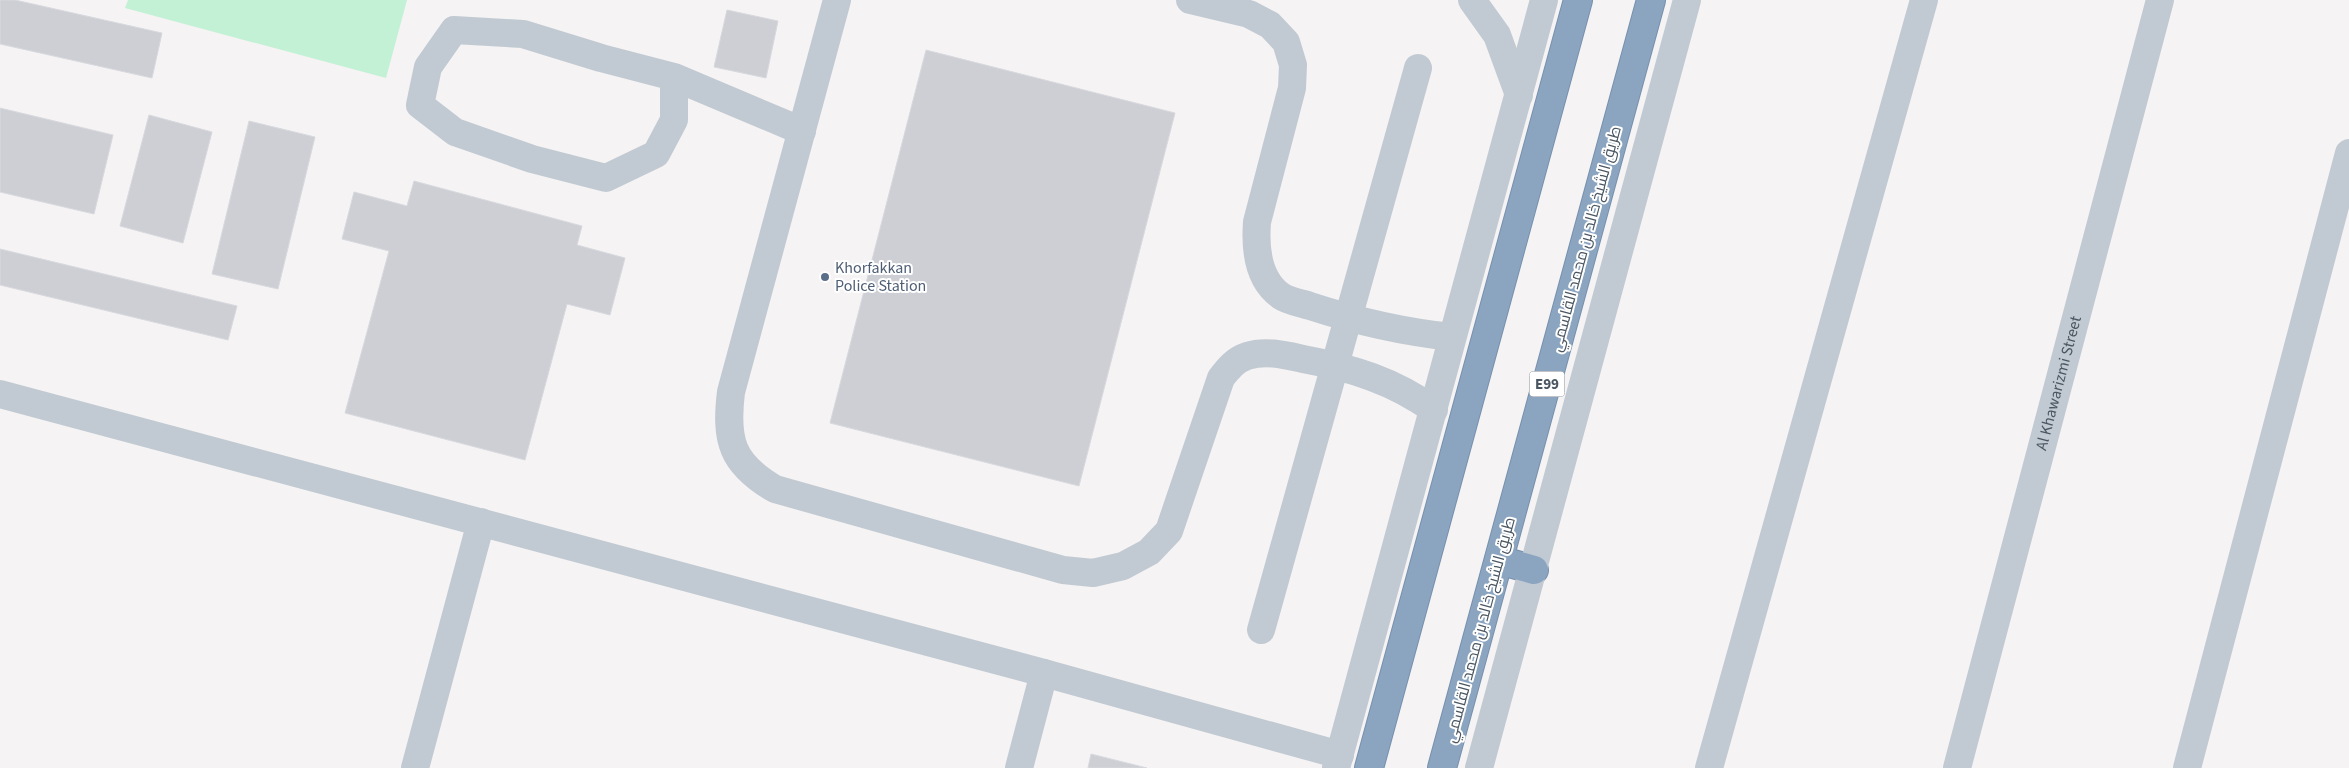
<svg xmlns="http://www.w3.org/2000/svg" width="2349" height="768" font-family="'Source Sans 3',Cairo,sans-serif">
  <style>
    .green { fill: #c3f1d5 }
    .building { fill: #cdcfd5; stroke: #d7d9de }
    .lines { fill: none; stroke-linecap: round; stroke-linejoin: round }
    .highway-casing { stroke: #7690ad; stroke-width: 30 }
    .minor { stroke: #c1cad2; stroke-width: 28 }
    .highway { stroke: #8ba5c1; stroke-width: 28 }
    .service-dot { fill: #5c6f8a; stroke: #fff; stroke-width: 2 }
    .labels { text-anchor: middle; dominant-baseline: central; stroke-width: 4; stroke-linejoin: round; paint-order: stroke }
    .shield { fill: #fff; stroke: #808990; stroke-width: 1 }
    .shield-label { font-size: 15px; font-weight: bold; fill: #4a5661 }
    .street-label { font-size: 16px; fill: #4a5661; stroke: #fff }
    .service-label { font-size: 16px; fill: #4e5e75; stroke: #fff; text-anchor: start }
  </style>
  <rect width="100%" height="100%" fill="#f5f3f3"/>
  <path class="green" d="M128,0h279l-21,78 -261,-70z"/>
  <g class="building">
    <path d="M0,0h15l147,33 -10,45 -152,-34z"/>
    <path d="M727,10l51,11 -12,57 -52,-11z"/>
    <path d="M926,50l249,63 -96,373 -249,-63z"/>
    <path d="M0,108l113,27 -19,79 -94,-22z"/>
    <path d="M149,115l63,17 -29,111 -63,-17z"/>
    <path d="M249,121l66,16 -37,152 -66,-15z"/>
    <path d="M414,181l168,45 -5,19 48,13 -15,57 -43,-11 -42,156 -180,-47 44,-162 -47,-12 12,-47 53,14z"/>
    <path d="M0,249l237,57 -9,34 -228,-55z"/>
    <path d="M1091,754l56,14h-59z"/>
  </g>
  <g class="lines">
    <g class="highway-casing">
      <g id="highway">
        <path d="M1499,560l35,10"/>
        <path d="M1369,768l209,-768"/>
        <path d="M1442,768l209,-768"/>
      </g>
    </g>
    <g class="minor">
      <path d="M837,0l-106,392c-6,49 1,72 44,97l288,81 30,3 30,-7 26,-14 20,-21 52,-153c7,-9 14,-18 26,-22 19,-6 38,-1 56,3 49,9 91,22 131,51"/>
      <path d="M1190,0l59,14 21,11 16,17 7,23 -1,23 -35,134c-2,26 0,57 24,74 7,5 20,7 29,10 46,15 94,26 142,31"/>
      <path d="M1472,0l25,35 22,60"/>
      <path d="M674,77v43l-18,34 -50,24 -74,-19 -77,-27 -35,-27 8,-38 26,-37 69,4 78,24 73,19 128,54"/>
      <path d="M0,394l1044,279 296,82"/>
      <path d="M1261,630l157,-562"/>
      <path d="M415,768l66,-246"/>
      <path d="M1019,768l25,-95"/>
      <path d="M1336,768l208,-768"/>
      <path d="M1479,768l208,-768"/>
      <path d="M1709,768l215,-768"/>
      <path id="s1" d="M1957,768l203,-768"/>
      <path d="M2187,768l162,-615"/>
    </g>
    <use href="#highway" class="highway"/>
  </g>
  <circle class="service-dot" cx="825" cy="277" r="5"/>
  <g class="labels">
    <rect class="shield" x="1529.5" y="371.5" width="35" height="25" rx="4"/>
    <g class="shield-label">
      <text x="1547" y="384">E99</text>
    </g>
    <g class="street-label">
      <text transform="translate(1586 239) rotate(-75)">طريق الشيخ خالد بن محمد القاسمي</text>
      <text stroke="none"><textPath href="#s1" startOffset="398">Al Khawarizmi Street</textPath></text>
      <text transform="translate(1480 630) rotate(-75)">طريق الشيخ خالد بن محمد القاسمي</text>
    </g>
    <g class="service-label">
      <text x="835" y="268">Khorfakkan<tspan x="835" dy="18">Police Station</tspan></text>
    </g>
  </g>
</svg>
